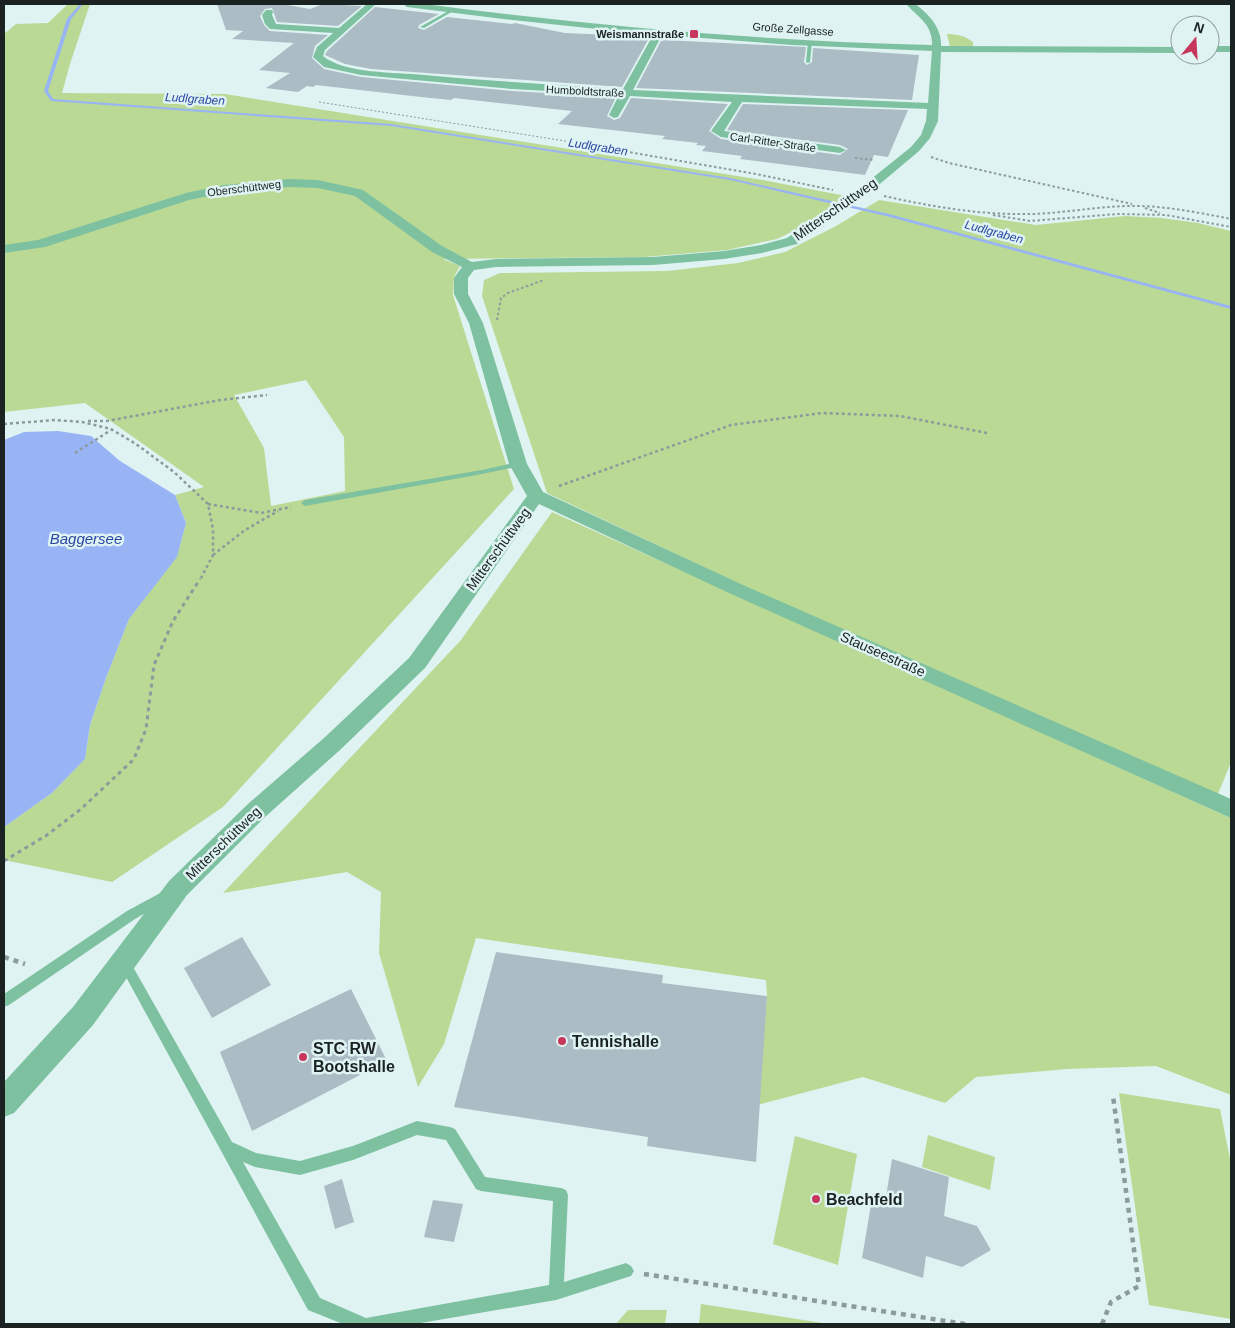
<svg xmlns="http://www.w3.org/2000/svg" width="1235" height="1328" font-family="Helvetica,sans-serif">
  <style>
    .green { fill: #bad994; fill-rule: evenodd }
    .water { fill: #98b4f5 }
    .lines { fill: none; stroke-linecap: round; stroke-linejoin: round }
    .stream { fill: #98b4f5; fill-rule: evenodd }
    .building { fill: #acbcc5 }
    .path-far4 { stroke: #8c9b9b; stroke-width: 1; stroke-dasharray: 2 2; stroke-linecap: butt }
    .path-far3 { stroke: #8c9b9b; stroke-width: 2; stroke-dasharray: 2.5 2.5; stroke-linecap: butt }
    .path-far2 { stroke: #8c9b9b; stroke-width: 2.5; stroke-dasharray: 3 3; stroke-linecap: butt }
    .path-far1 { stroke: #8c9b9b; stroke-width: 3; stroke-dasharray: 4 4; stroke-linecap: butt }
    .path { stroke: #8c9b9b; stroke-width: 4.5; stroke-dasharray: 5 5; stroke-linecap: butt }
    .lane { fill: #7ec1a1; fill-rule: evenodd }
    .street { fill: #7ec1a1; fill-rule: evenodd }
    .poi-dot { fill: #c7375c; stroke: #dff3f3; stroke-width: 2 }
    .labels { text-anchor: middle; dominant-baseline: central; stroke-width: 5; stroke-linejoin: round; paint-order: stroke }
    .far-street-label { font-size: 11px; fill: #1a2222; stroke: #dff3f3 }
    .far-poi-label { font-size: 11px; font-weight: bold; fill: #1a2222; stroke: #dff3f3; text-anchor: end }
    .far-water-label { font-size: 12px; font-style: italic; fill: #2947a3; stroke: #dff3f3 }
    .street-label { font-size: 14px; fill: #1a2222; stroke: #dff3f3 }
    .water-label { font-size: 15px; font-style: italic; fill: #2947a3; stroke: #dff3f3 }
    .near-poi-label { font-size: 16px; font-weight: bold; fill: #1a2222; stroke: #dff3f3; text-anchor: start }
  </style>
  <rect width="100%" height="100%" fill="#dff3f3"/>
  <g class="green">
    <path d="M68,4h22l-20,60 -8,29 163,1 543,87 78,15 -38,28 -31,15 -50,11 -83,7 -201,2 17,7 -6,11 -1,18 61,194 -291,318 -111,75 -108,-22v-33l48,-34 33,-34 5,-34 16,-47 23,-59 48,-63 9,-33 -11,-28 29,-8 -119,-84 -81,9v-378l12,-10 32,-1zM306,380l38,57 1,54 -74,15 -7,-58 -30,-53z"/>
    <path d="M947,34c10,0 18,2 26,8v4l-23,1z"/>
    <path d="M879,200l157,25 89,-9 37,2 36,5 33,8v531l-13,32 -472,-207 -199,-94 -65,-197 2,-16 16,-7 167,-2 71,-8 47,-11 51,-26z"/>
    <path d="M552,512l679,306v277l-75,-29 -89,3 -91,8 -31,26 -82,-26 -106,28 10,-109 -1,-16 -290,-42 -32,106 -26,43 -39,-134 2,-61 -34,-20 -124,21 238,-253z"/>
    <path d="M1119,1093l101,16 11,55v155l-82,-14z"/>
    <path d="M928,1135l67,22 -5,33 -68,-23z"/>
    <path d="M795,1136l62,18 -19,111 -65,-21z"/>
    <path d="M701,1304l128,20h-130z"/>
    <path d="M628,1310h39l-2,14h-49z"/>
  </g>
  <path class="water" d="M58,431l33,5 29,25 55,34 11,28 -9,34 -48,62 -23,59 -16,47 -5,34 -33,34 -48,34v-387l20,-8z"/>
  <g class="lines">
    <path class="stream" d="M80,4h3l-12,15 -23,72 5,8 338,25 339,54 159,36 342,92v3l-345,-93 -156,-36 -339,-54 -340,-25 -7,-10 23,-72z"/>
  </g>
  <g class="building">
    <path d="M217,4h65l28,5 13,-5 39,2 -24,20 -61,-4 -5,-14 -7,1 -5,7 4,9 6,6 58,4 -13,11 -3,12 12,11 37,8 151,14 104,6 -9,19 7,4 6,-2 11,-20 97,6 -19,27 12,8 119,16 8,-6 -8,-4 -113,-15 16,-26 165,6 -20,47 -14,-2 -9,20 -125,-16 2,-3 -40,-5 4,-5 -10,-1 2,-2 -36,-4 3,-3 -107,-12 14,-13 -118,-13 -3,2 -30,-3 -105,-12 -3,2 -6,-1 -9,6 -32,-4 24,-15 -31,-3 35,-27 -62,-4 11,-8 -17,-1z"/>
    <path d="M375,7l64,7 -20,11 -1,3 6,2 23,-13 65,7 3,-1 50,10 69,3v2l14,2 -26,47 -251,-18 -26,-5 -20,-9 2,-4z"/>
    <path d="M665,40l141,7 -2,15 3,3 5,-3 1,-14 106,7 -7,45 -276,-12 25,-47z"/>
    <path d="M242,937l29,48 -59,33 -28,-50z"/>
    <path d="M496,952l167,23 -1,8 105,13 -11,166 -109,-16 1,-9 -194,-30z"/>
    <path d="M351,989l36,72 -135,70 -32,-79z"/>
    <path d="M892,1159l57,18 -5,39 33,10 14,24 -29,17 -36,-11 -3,22 -61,-20 11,-65 13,4z"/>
    <path d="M342,1179l12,43 -19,7 -11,-43z"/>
    <path d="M433,1200l30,4 -9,38 -30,-5z"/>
  </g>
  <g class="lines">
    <path class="path-far4" d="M319,102l265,42"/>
    <g class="path-far3">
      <path d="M576,143l180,31 77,16"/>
      <path d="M931,157l18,6 183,41"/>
      <path d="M855,158l19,2"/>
      <path d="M884,196c45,10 90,18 135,18 36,1 71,-7 107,-8 35,-1 70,6 105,13"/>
      <path d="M1145,208l15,5"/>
      <path d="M993,215l37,6 87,-7 49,1 65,12"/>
      <path d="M497,320l4,-22 7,-5 36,-13"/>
    </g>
    <g class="path-far2">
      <path d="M88,421h19l113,-21 47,-5"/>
      <path d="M4,424l51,-4 27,2 29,7 25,15 38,28 34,32 5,25v26l-13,25"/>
      <path d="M75,453l36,-23"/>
      <path d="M559,486l172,-61 91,-12 78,3 87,17"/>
      <path d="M208,504l53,9 30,-6"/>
      <path d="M213,555l32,-25 33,-19"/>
    </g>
    <path class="path-far1" d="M4,861l43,-26 34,-26 53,-50 12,-30 8,-64 19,-44 27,-42"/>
    <g class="path">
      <path d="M4,957l21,7"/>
      <path d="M644,1274l321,50"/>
      <path d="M1102,1324l9,-22 28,-16 -26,-190"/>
    </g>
    <g class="lane">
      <path d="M452,9l3,1 -31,18 -4,-1z"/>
      <path d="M810,41l2,1 -2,20 -2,1 -2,-1 2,-20z"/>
      <path d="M518,462l4,2 -1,2 -39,8 -177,32 -4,-3 4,-3 177,-30z"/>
      <path d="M164,891l4,1 2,4 -2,4 -33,19 -126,86 -5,2v-13l123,-83z"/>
      <path d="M124,957l4,1 104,184 24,11 44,8 53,-15 64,-25 33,6 5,2 30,48 76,11 5,2 2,5 -4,87 62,-19 5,3 3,5 -3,5 -75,24 -141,24h-72l-35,-14 -188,-344 -2,-4 2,-4zM417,1135l29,5 30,49 5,2 72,10 -4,84 -183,33 -46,-20 -77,-136 12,5 45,8 53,-15z"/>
    </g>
    <g class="street">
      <path d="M367,4h9l-51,46 -2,6c22,18 72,16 101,19 66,6 132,10 199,14l30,-54 -150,-16 -96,-12 -4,-3h22c169,22 337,37 507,41 1,-20 -14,-28 -26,-41h9c14,10 27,24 26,42l239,1v6l-239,-1 -3,69 -8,17 -11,13 -51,43 -71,50 -35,9 -38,6 -71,6 -157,2 -22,3 -6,8v16l15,29 44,141 16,28 200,93 488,214v19l-502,-225 -190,-89 -114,164 -85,82 -75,67 -78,78 -94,130 -79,88 -10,4v-35l69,-75 96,-126 80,-78 75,-65 85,-80 118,-162 -18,-32 -40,-141 -15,-29v-16l8,-11 -30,-15 -77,-56 -37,-8 -29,-1 -65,6 -35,7 -144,47 -41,6v-8l34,-5 148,-47 38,-8 65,-6 29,1 45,10 79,56 30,16 24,-3 157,-2 71,-6 37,-6 26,-7 73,-50 51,-41 10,-12 5,-14 1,-12 -185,-7 -18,29 116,16 6,3 -6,3 -119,-16 -10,-6 21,-29 -102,-6 -12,21 -4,1 -5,-3 10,-20 -107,-6 -151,-14 -37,-8 -11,-10 4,-10 16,-14 -63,-4 -5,-5 -3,-9 4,-5h6l1,2 -1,3 4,9 63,4zM662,35l130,10 140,6 -4,52 -295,-13z"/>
      <rect x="1210" y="46" width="21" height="6"/>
    </g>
  </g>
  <g class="poi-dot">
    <rect x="689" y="29" width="10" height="10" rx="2.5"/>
    <circle cx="562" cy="1041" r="5"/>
    <circle cx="303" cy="1057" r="5"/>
    <circle cx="816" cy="1199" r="5"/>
  </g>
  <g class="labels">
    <g class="far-street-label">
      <text transform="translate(793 29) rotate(4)">Große Zellgasse</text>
      <text transform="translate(585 91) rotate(3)">Humboldtstraße</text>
      <text transform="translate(773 142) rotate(8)">Carl-Ritter-Straße</text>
      <text transform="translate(244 188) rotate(-7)">Oberschüttweg</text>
    </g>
    <g class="far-poi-label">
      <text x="684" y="34">Weismannstraße</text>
    </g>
    <g class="far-water-label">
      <text transform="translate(195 99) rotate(4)">Ludlgraben</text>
      <text transform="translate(598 147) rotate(9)">Ludlgraben</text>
      <text transform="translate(994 232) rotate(15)">Ludlgraben</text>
    </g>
    <g class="street-label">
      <text transform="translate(835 209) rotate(-35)">Mitterschüttweg</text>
      <text transform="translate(498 549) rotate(-54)">Mitterschüttweg</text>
      <text transform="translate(883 654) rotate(24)">Stauseestraße</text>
      <text transform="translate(223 843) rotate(-44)">Mitterschüttweg</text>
    </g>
    <g class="water-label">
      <text x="86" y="538">Baggersee</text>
    </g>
    <g class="near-poi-label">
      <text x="572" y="1041">Tennishalle</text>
      <text x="313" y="1048">STC RW<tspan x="313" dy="18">Bootshalle</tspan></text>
      <text x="826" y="1199">Beachfeld</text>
    </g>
  </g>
  <rect width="1235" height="1328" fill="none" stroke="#1a2222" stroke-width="10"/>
  <g transform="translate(1195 40) rotate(18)"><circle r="24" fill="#dff3f3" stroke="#909f9f"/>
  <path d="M0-4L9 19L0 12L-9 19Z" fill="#c7375c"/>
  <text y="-8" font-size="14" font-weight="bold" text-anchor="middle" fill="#1a2222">N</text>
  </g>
</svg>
